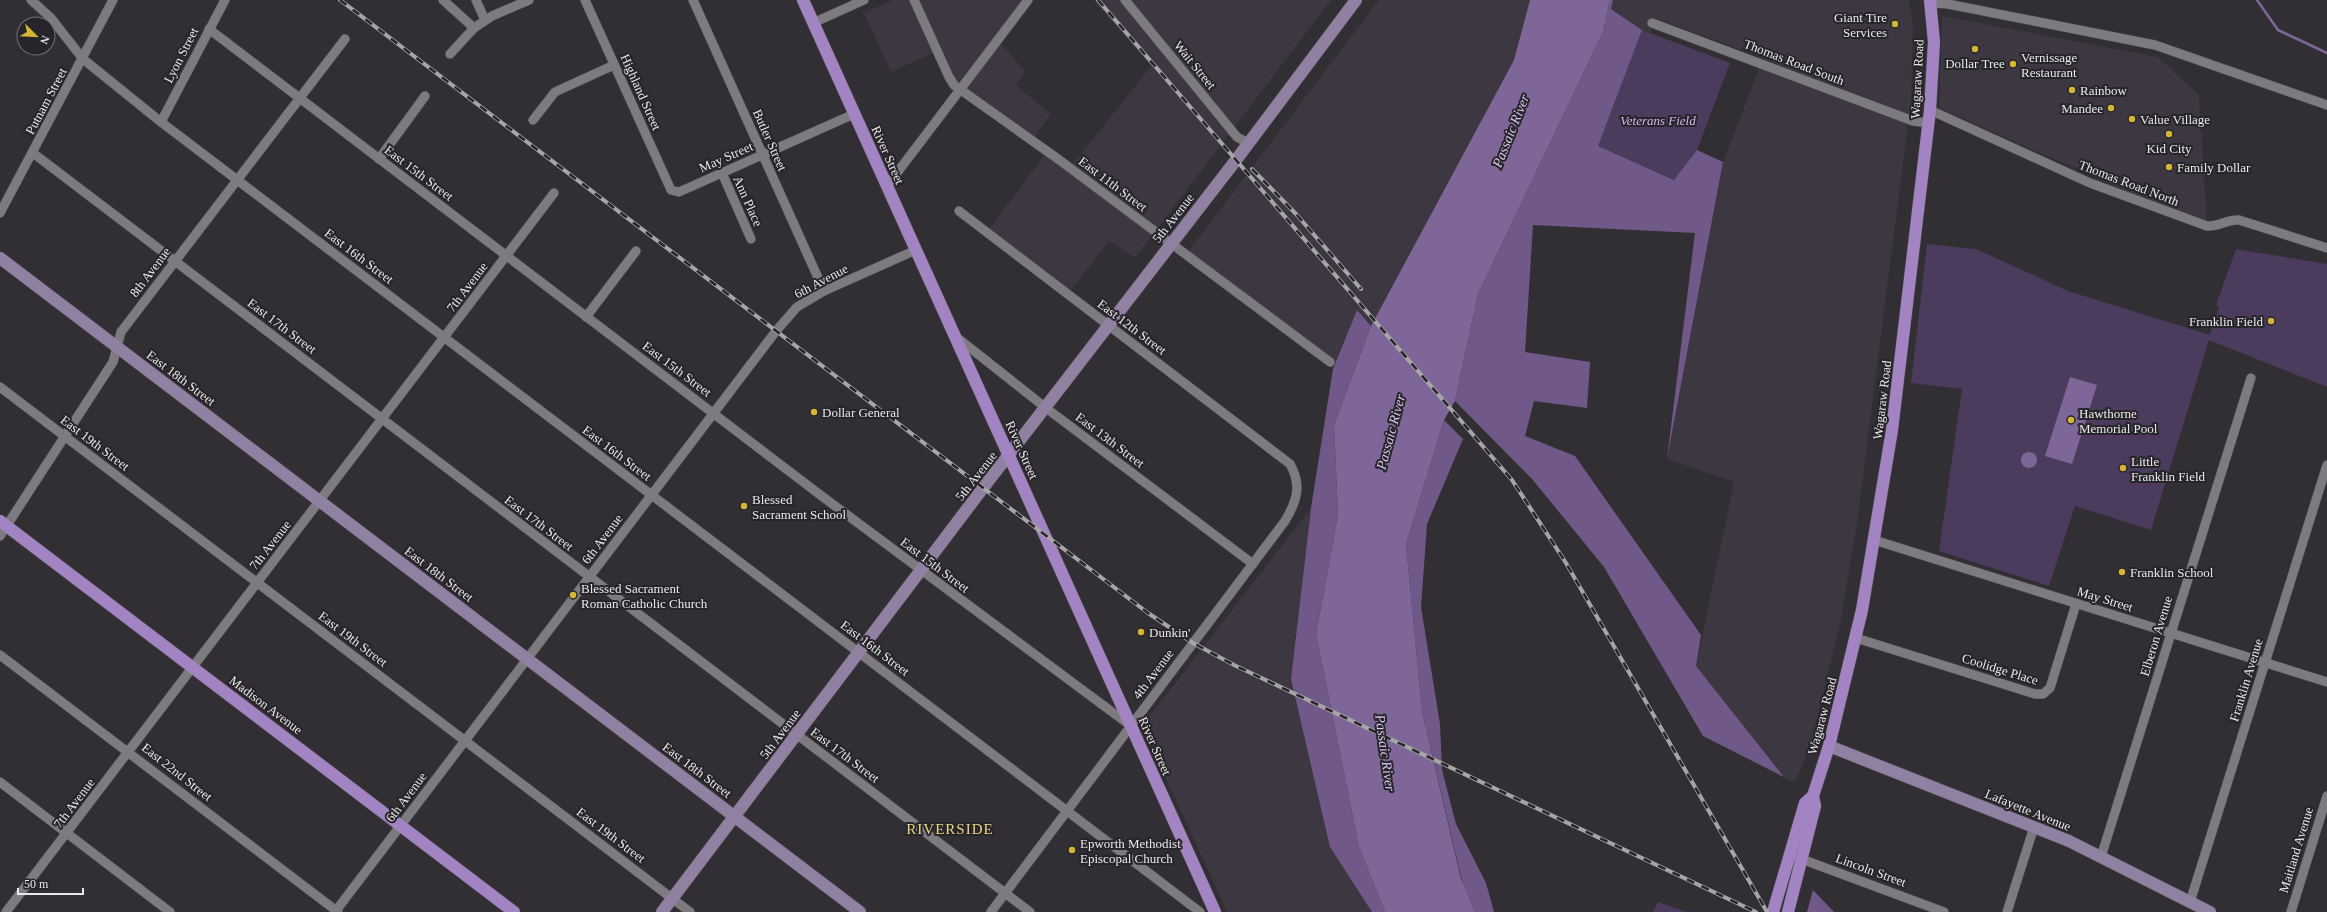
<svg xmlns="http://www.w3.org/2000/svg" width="2327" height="912" font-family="Georgia,serif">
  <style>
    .built { fill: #3c3740 }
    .green { fill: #4b3b5d }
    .forest { fill: #705988 }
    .water { fill: #7e6798 }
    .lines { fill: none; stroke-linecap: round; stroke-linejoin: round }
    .stream { stroke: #7e6798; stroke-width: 2.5 }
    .street-casing { stroke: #4f4d51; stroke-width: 10 }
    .secondary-casing { stroke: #4f4d51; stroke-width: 13 }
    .primary-casing { stroke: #4f4d51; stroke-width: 13 }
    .street { stroke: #7d7b80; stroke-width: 9 }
    .secondary { stroke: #9080a1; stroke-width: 12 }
    .primary { stroke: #a384c3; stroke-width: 12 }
    .rail-casing { stroke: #a6a5a8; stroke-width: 4 }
    .rail { stroke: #272529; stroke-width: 2.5; stroke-dasharray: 8; stroke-linecap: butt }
    .poi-dot { fill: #d3b635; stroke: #272529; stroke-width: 1.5 }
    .labels { text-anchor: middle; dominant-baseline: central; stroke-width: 4; stroke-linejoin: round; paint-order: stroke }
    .poi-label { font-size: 13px; fill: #e9e8eb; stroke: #272529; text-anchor: start }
    .street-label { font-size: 13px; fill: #e9e8eb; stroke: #272529 }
    .park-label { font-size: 13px; font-style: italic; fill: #d5b9f4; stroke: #272529 }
    .water-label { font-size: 14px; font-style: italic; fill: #dcc8f5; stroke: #272529 }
    .quarter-label { font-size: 15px; letter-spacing: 1px; fill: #e8d487; stroke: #272529 }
  </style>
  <rect width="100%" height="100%" fill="#312f33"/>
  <g class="built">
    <path d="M893,0h135l-30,40 27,31 -9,14 35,29 -19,26 -76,-46 -19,-43 -46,21 -27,-59z"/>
    <path d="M1093,0h238l-196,258 -26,-17 -42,54 -81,-62 61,-81 23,16 81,-102z"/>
    <path d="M1379,0h151l-16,60 -143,266 -14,-16 -24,59 -148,-113z"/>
    <path d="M1613,0h296l4,25 -2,75 -54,424 -16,95 -30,124 -16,40 -11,-6 -88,-111 38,-184 -67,-23 56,-297 40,-104 -108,-40 -5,15 -8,-3 -31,-22z"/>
    <path d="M1942,16l216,41 41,38 8,126 -72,-26 -196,-87z"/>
    <path d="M1311,508l-20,171 81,233h-145l-85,-186z"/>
  </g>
  <g class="green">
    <path d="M1642,30l88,33 -33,87 -22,30 -78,-34z"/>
    <path d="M1927,244l49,5 92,42 142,44 9,-28 -3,-2 20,-56 91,15v123l-118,-47 -58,190 -76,-24 -26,80 -110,-35 23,-162 -51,-6z"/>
    <path d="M1658,902l28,10h-33z"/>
  </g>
  <g class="forest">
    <path d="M1610,0h3l-2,9 31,21 -44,116 76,34 23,-30 26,12 -56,297 28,-226 -162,-8 -8,127 65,10 -3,46 -53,-7 -9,35 50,20 126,179 -5,31 88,111 -81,-41 -99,-169 -72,-88 -77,-78 23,-107 125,-262z"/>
    <path d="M1357,310l14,16 -37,99 4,90 -22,119 43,213 26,65h-13l-42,-65 -39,-168 20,-171 22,-139z"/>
    <path d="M1444,420l19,19 -36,85 -6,83 19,117 2,46 14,54 30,59 8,29h-19l-12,-27 -41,-174 -16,-167z"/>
    <path d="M1813,890l21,22h-27z"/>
  </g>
  <g class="water">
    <path d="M1530,0h80l-7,32 -125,262 -23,107 -11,19 -38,124 16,167 39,168 14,33h-90l-26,-65 -43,-213 22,-119 -4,-90 37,-99 143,-266z"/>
    <path d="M2070,377l27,8 -25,79 -27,-8z"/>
    <circle cx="2029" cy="460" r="8"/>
  </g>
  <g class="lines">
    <path class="stream" d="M2257,0l21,30 49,23"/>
    <g class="street-casing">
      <g id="street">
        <path d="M31,0l20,18 32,41 78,63 1039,790"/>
        <path d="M443,0l31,28"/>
        <path d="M476,0l9,20"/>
        <path d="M585,0l86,190 8,2 175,-78"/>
        <path d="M693,0l131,291"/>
        <path d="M914,0l35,77 5,8 104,74 272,203"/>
        <path d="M1125,0l112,137 11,6"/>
        <path d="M1931,3l17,1 207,41 172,60"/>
        <path d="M813,23l51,-23"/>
        <path d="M1652,23l261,98 15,2"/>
        <path d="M209,29l610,465 312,232"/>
        <path d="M450,54l24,-26 18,-12 37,-16"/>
        <path d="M1930,110l160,73 117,43c12,1 20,-7 32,-6l88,28"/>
        <path d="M533,120l22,-28 59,-27"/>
        <path d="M161,122l64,-122"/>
        <path d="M33,153l997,759"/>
        <path d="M379,159l46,-63"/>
        <path d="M722,173l29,66"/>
        <path d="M887,186l141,-186"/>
        <path d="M959,211l331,253c12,21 7,37 -5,57l-294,391"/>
        <path d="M0,213l113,-213"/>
        <path d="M586,317l50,-66"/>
        <path d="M955,336l91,72 207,156"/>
        <path d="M0,387l690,525"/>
        <path d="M0,536l113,-174 8,-30 224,-293"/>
        <path d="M1874,540l453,142"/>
        <path d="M1856,638l179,56h8l7,-6 26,-84"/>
        <path d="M0,655l338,257"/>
        <path d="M0,782l170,130"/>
        <path d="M1796,857l148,55"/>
        <path d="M2101,857l150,-479"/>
        <path d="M2190,902l137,-437"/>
        <path d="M6,912l548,-719"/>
        <path d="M335,912l441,-581 21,-24 27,-16 92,-41"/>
        <path d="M2007,912l27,-85"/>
        <path d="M2291,912l36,-116"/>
      </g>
    </g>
    <g class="secondary-casing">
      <g id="secondary">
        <path d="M0,258l860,654"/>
        <path d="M1829,746l240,95 141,71"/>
        <path d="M662,912l321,-424 253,-328 120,-160"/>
      </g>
    </g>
    <g class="primary-casing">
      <g id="primary">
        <path d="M803,0l412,912"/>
        <path d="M0,521l514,391"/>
        <path d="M1773,912l32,-109 8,-7"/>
        <path d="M1788,912l27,-106 -2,-10 16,-50 33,-136 30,-180 38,-320 4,-68 -4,-42"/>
      </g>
    </g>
    <use href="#street" class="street"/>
    <use href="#secondary" class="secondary"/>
    <use href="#primary" class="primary"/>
    <g class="rail-casing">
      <g id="rail">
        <path d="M340,0l808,613 45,30 43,23 520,246"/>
        <path d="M1098,0l414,480 54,83 201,349"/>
        <path d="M1252,169l44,45 65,75"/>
      </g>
    </g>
    <use href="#rail" class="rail"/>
  </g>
  <g class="poi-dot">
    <circle cx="1895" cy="24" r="4"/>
    <circle cx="1975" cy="49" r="4"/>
    <circle cx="2013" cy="64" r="4"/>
    <circle cx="2072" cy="90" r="4"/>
    <circle cx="2111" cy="108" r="4"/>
    <circle cx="2132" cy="119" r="4"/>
    <circle cx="2169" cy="134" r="4"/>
    <circle cx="2169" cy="167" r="4"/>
    <circle cx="2271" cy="321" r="4"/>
    <circle cx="814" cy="412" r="4"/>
    <circle cx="2071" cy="420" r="4"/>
    <circle cx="2123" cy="468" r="4"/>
    <circle cx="744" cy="506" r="4"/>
    <circle cx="2122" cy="572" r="4"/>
    <circle cx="573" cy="595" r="4"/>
    <circle cx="1141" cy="632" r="4"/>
    <circle cx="1072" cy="850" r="4"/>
  </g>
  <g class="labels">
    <g class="poi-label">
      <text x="1887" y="17" text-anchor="end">Giant Tire<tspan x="1887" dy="15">Services</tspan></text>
      <text x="2021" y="57">Vernissage<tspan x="2021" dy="15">Restaurant</tspan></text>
      <text x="1975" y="63" text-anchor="middle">Dollar Tree</text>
      <text x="2080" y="90">Rainbow</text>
      <text x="2103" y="108" text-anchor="end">Mandee</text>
      <text x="2140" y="119">Value Village</text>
      <text x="2169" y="148" text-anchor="middle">Kid City</text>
      <text x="2177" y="167">Family Dollar</text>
      <text x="2263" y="321" text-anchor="end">Franklin Field</text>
      <text x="822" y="412">Dollar General</text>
      <text x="2079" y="413">Hawthorne<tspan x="2079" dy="15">Memorial Pool</tspan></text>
      <text x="2131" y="461">Little<tspan x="2131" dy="15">Franklin Field</tspan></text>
      <text x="752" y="499">Blessed<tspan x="752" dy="15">Sacrament School</tspan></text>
      <text x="2130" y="572">Franklin School</text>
      <text x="581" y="588">Blessed Sacrament<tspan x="581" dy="15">Roman Catholic Church</tspan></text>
      <text x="1149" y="632">Dunkin'</text>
      <text x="1080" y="843">Epworth Methodist<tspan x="1080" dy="15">Episcopal Church</tspan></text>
    </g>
    <g class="street-label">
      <text transform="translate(181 55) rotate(-63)">Lyon Street</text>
      <text transform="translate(1794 62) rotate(21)">Thomas Road South</text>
      <text transform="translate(1195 65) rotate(51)">Wait Street</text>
      <text transform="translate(1917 79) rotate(-87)">Wagaraw Road</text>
      <text transform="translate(641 92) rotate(66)">Highland Street</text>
      <text transform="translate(46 101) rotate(-62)">Putnam Street</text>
      <text transform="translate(770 140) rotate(66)">Butler Street</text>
      <text transform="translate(888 155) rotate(66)">River Street</text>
      <text transform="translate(726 157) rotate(-24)">May Street</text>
      <text transform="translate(419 173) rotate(37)">East 15th Street</text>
      <text transform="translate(2129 183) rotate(21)">Thomas Road North</text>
      <text transform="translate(1113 184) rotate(37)">East 11th Street</text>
      <text transform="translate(748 201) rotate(66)">Ann Place</text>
      <text transform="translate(1173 218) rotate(-52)">5th Avenue</text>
      <text transform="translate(359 256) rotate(37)">East 16th Street</text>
      <text transform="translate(150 272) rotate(-53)">8th Avenue</text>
      <text transform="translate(821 281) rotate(-28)">6th Avenue</text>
      <text transform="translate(467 287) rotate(-53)">7th Avenue</text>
      <text transform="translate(282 326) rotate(37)">East 17th Street</text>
      <text transform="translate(1132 327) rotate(37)">East 12th Street</text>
      <text transform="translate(677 369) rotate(37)">East 15th Street</text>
      <text transform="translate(181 378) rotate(37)">East 18th Street</text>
      <text transform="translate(1882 400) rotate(-83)">Wagaraw Road</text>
      <text transform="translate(1110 440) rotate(37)">East 13th Street</text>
      <text transform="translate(95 443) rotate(37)">East 19th Street</text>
      <text transform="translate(1022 450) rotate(66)">River Street</text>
      <text transform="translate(617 453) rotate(37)">East 16th Street</text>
      <text transform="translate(976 476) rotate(-52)">5th Avenue</text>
      <text transform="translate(539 523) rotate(37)">East 17th Street</text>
      <text transform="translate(602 539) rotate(-53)">6th Avenue</text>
      <text transform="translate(270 545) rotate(-52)">7th Avenue</text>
      <text transform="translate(935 565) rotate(37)">East 15th Street</text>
      <text transform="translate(439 574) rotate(37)">East 18th Street</text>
      <text transform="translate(2105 599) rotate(17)">May Street</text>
      <text transform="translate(2156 636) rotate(-73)">Elberon Avenue</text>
      <text transform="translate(353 639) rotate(37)">East 19th Street</text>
      <text transform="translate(875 648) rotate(37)">East 16th Street</text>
      <text transform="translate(2000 669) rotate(17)">Coolidge Place</text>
      <text transform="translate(1153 674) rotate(-53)">4th Avenue</text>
      <text transform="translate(2246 680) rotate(-73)">Franklin Avenue</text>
      <text transform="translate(266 705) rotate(37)">Madison Avenue</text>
      <text transform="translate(1822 716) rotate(-75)">Wagaraw Road</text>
      <text transform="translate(780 734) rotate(-53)">5th Avenue</text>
      <text transform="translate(1155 746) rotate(66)">River Street</text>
      <text transform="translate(845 755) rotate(37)">East 17th Street</text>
      <text transform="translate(697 770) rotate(37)">East 18th Street</text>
      <text transform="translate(177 772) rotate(38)">East 22nd Street</text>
      <text transform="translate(406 797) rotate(-53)">6th Avenue</text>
      <text transform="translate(74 803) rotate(-53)">7th Avenue</text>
      <text transform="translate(2028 810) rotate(22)">Lafayette Avenue</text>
      <text transform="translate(611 835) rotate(37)">East 19th Street</text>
      <text transform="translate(2296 850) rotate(-73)">Maitland Avenue</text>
      <text transform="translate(1871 870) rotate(20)">Lincoln Street</text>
    </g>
    <g class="park-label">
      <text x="1658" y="120">Veterans Field</text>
    </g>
    <g class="water-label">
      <text transform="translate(1511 131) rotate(-68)">Passaic River</text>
      <text transform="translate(1391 432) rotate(-75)">Passaic River</text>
      <text transform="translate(1385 753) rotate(82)">Passaic River</text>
    </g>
    <g class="quarter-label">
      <text x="950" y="829">RIVERSIDE</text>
    </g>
  </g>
  <g transform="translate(36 36) rotate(114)"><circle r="19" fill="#272529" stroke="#757377"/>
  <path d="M0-3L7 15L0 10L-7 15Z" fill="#d3b635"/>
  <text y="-6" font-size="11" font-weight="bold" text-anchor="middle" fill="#e9e8eb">N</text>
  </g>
  <path d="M18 888v6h65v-6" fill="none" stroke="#e9e8eb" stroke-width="2"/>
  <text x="24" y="888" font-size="12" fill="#e9e8eb" stroke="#272529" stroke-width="3" paint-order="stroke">50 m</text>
</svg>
